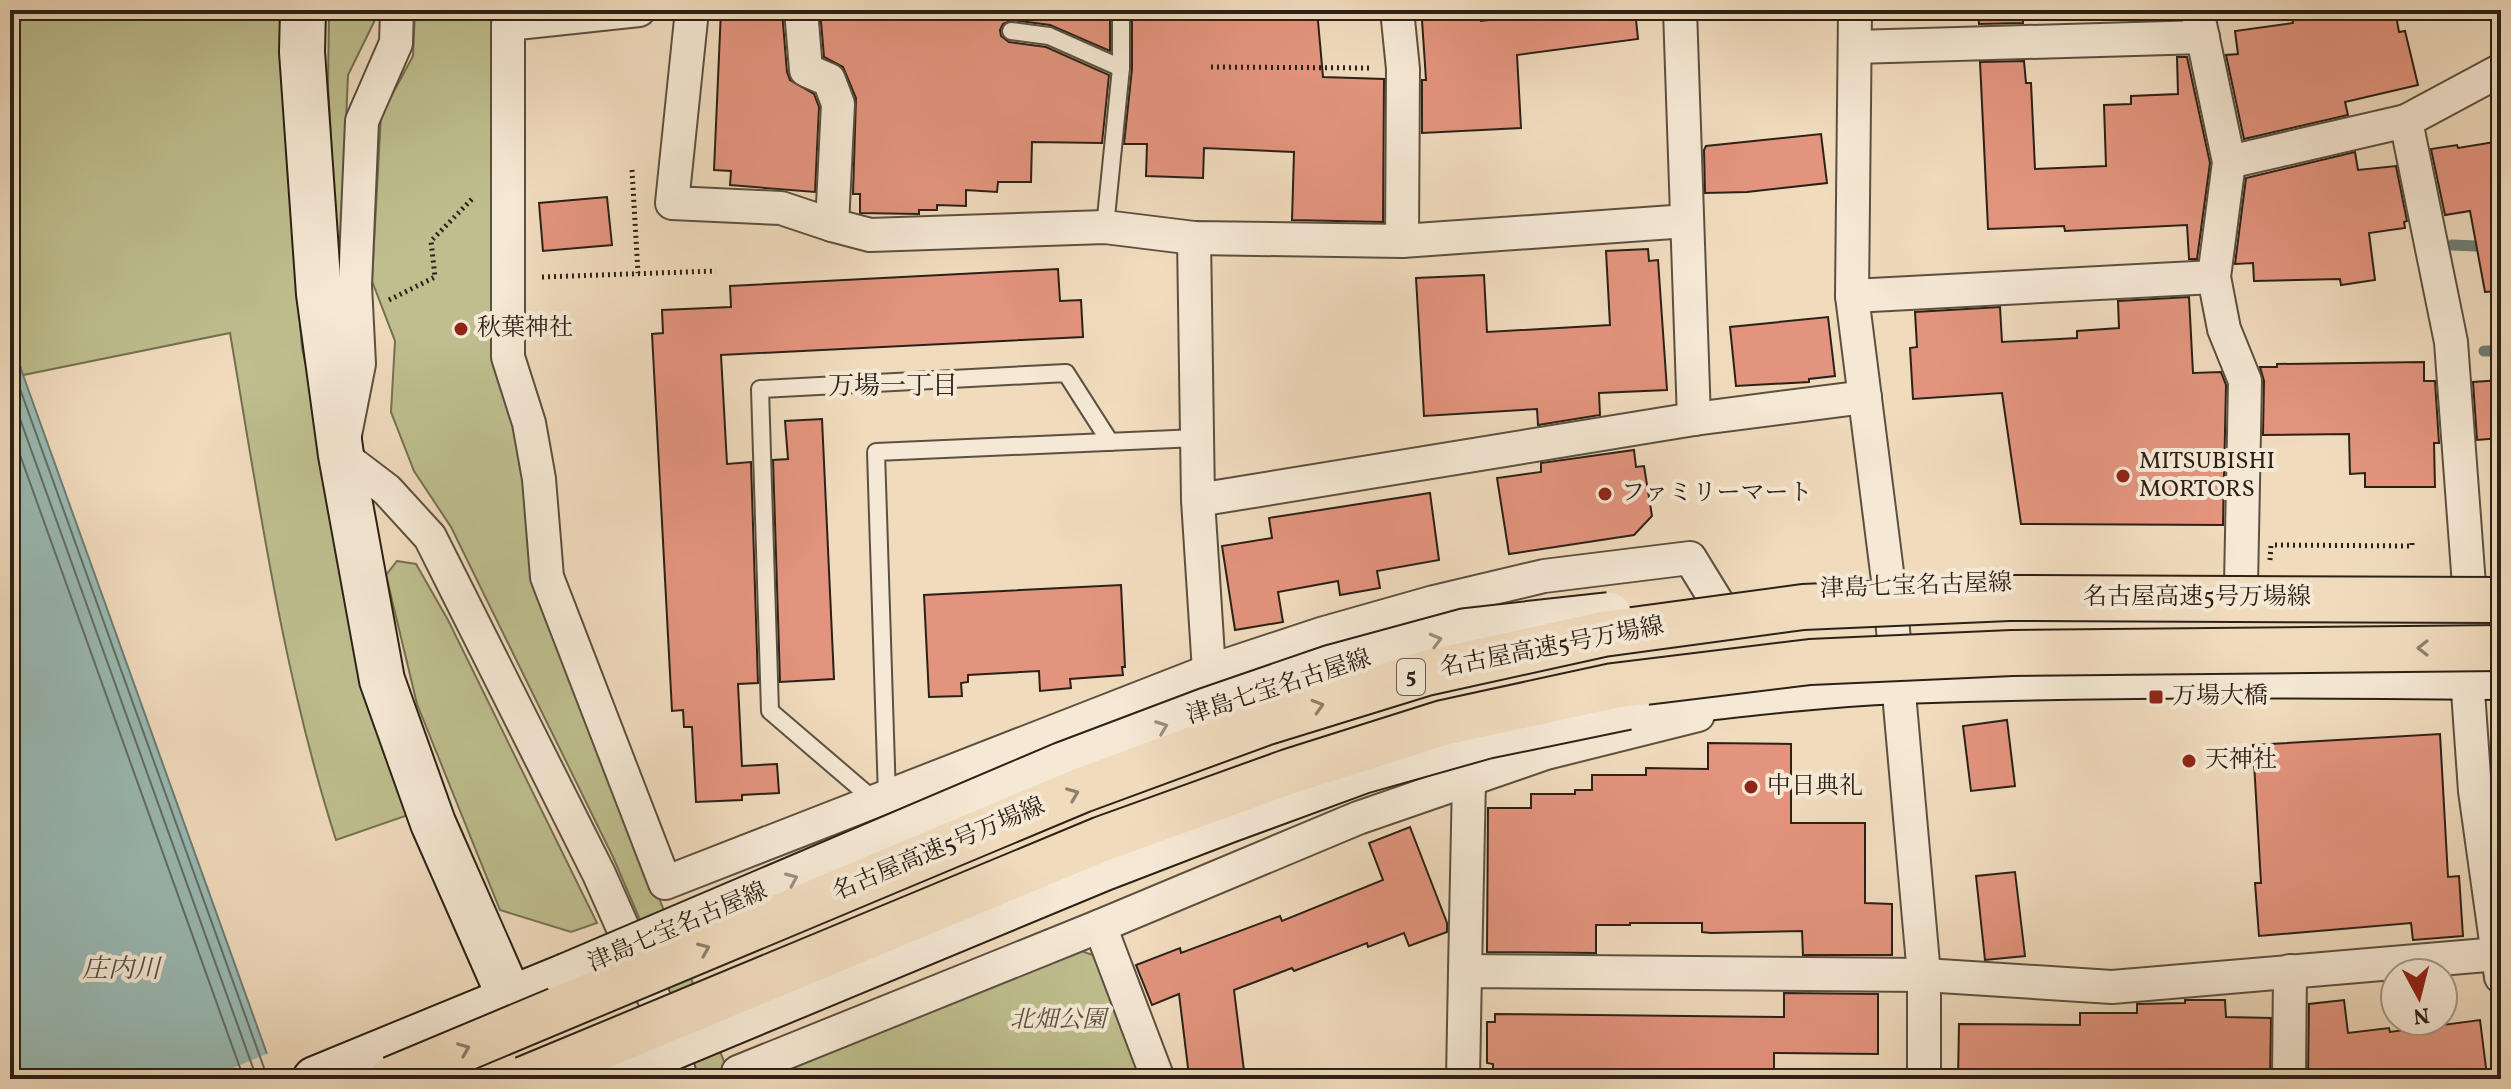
<svg xmlns="http://www.w3.org/2000/svg" width="2511" height="1089" font-family="Vollkorn,'Noto Serif JP',serif">
  <style>
    .green { fill: #bebe8e; stroke: #747052; stroke-width: 2 }
    .water { fill: #9abbb5; stroke: #6e7d76; stroke-width: 2 }
    .pier { fill: #f0dbbd }
    .lines { fill: none; stroke-linecap: round; stroke-linejoin: round }
    .shore { stroke: #626e66; stroke-width: 2 }
    .stream { stroke: #6e7d76; stroke-width: 11 }
    .building { fill: #e3947e; stroke: #2b2117; stroke-width: 2 }
    .lane-casing { stroke: #5c5040; stroke-width: 20 }
    .street-casing { stroke: #5c5040; stroke-width: 36 }
    .secondary-casing { stroke: #2b2117; stroke-width: 48 }
    .path { stroke: #2b2117; stroke-width: 5; stroke-dasharray: 2 4; stroke-linecap: butt }
    .lane { stroke: #f5e8d4; stroke-width: 16 }
    .street { stroke: #f5e8d4; stroke-width: 32 }
    .secondary { stroke: #f5e8d4; stroke-width: 44 }
    .secondary-bridge-casing { stroke: #2b2117; stroke-width: 48; stroke-linecap: butt }
    .highway-bridge-casing { stroke: #2b2117; stroke-width: 48; stroke-linecap: butt }
    .path-bridge { stroke: #2b2117; stroke-width: 5; stroke-dasharray: 2 4; stroke-linecap: butt }
    .secondary-bridge { stroke: #f5e8d4; stroke-width: 44 }
    .highway-bridge { stroke: #f0dbbd; stroke-width: 44 }
    .oneway { stroke: #9a8e7f }
    .oneway2 { stroke: #8e7e6a }
    .poi-dot { fill: #8f2418; stroke: #f5e8d4; stroke-width: 3 }
    .labels { text-anchor: middle; dominant-baseline: central; stroke-width: 8; stroke-linejoin: round; paint-order: stroke }
    .shield { fill: #f5e8d4; stroke: #685d50; stroke-width: 2 }
    .shield-label { font-size: 22px; font-weight: bold; fill: #2b2117 }
    .poi-label { font-size: 24px; fill: #2b2117; stroke: #f5e8d4; text-anchor: start }
    .street-label { font-size: 24px; fill: #2b2117; stroke: #f5e8d4 }
    .park-label { font-size: 24px; font-style: italic; fill: #57503b; stroke: #f5e8d4 }
    .neighbourhood-label { font-size: 26px; fill: #2b2117; stroke: #f5e8d4 }
    .water-label { font-size: 26px; font-style: italic; fill: #4c4f46; stroke: #f5e8d4 }
  </style>
  <rect width="100%" height="100%" fill="#f0dbbd"/>
  <filter id="stains"><feTurbulence type="fractalNoise" baseFrequency=".0025" numOctaves="4"/><feColorMatrix values="0 0 0 0 .2 0 0 0 0 .09 0 0 0 0 .02 0 0 0 .5 -.17"/></filter>
  <radialGradient id="worn" r=".72"><stop offset=".6" stop-color="#630" stop-opacity="0"/><stop offset="1" stop-color="#630" stop-opacity=".3"/></radialGradient>
  <g class="green">
    <path d="M10,10h274l9,223 9,115 13,57 48,287 51,121 -78,27c-53,-165 -77,-337 -106,-507l-207,42 -13,-38z"/>
    <path d="M329,10h47l-1,10 -27,55 -9,209 -11,-199z"/>
    <path d="M415,10h78l1,349 24,67 14,153 199,500h-32l-43,-122 -43,-100 -162,-330 -37,-56 -23,-59 4,-71 -23,-60 9,-166 32,-59z"/>
    <path d="M397,561l19,3 32,56 149,303 -26,9 -71,-22 -83,-206 -31,-129z"/>
    <path d="M1081,951l18,6 45,122h-382z"/>
  </g>
  <path class="water" d="M10,337l13,38 253,704h-266z"/>
  <path class="pier" d="M271,1052l9,27h-73z"/>
  <g class="lines">
    <g class="shore">
      <path d="M10,361l258,718"/>
      <path d="M10,391l247,688"/>
      <path d="M10,427l234,652"/>
    </g>
    <g class="stream">
      <path d="M2452,245l49,2"/>
      <path d="M2484,351h17"/>
    </g>
  </g>
  <g class="building">
    <path d="M721,10l61,1 5,61 3,8 24,14 5,13 -4,85 -85,-7 1,-14 -17,-1z"/>
    <path d="M820,10h42l1,9 122,1v-10h125v41l-60,-26 -38,-5 -9,4 -3,6 1,6 8,6 37,5 63,28 -7,68 -70,-1 -1,40h-33l-1,10 -31,-2v16l-29,-1v5h-18v4l-59,-1v-19h-7l3,-96 -13,-31 -19,-10z"/>
    <path d="M1132,10h185l6,67 61,2 -1,143 -91,-2 2,-68 -90,-4 -1,30 -57,-2 1,-32h-23l8,-75z"/>
    <path d="M1539,10h96l3,29 -121,16 4,73 -99,5v-53h4l-4,-60 58,-4 1,5 59,-7z"/>
    <path d="M2022,10l1,13 -44,1 -1,-13z"/>
    <path d="M2291,10h104l4,22 6,-1 13,54 -73,17 3,13 -104,24 -18,-84 12,-1 -3,-23 58,-8z"/>
    <path d="M2177,57h10l23,106 -13,96h-8l-2,-34 -122,6 -1,-5 -76,3 -8,-167 44,-1 2,22h5l4,86 71,-3 -2,-61 27,-1v-8l47,-2z"/>
    <path d="M1821,134l6,49 -80,9 -42,1 -1,-43 2,-4z"/>
    <path d="M2501,141v150l-16,1 -15,-81 -25,4 -14,-66 26,-4 1,3z"/>
    <path d="M2355,152l3,18 38,-4 11,55 -3,1 1,6 -36,5 6,47 -34,5 -1,-6 -86,2 -1,-18 -18,1 11,-86z"/>
    <path d="M607,197l5,48 -69,6 -4,-48z"/>
    <path d="M1648,249l1,12 9,-1 9,130 -68,3 1,22 -62,10 -1,-16 -113,7 -8,-138 68,-3 3,57 123,-7 -4,-74z"/>
    <path d="M1058,269l2,32 21,-1 2,37 -362,18 6,109 24,-2 7,221 -20,1 4,82 35,-2 2,29 -37,2v5l-46,2 -4,-75h-8l-1,-17 -11,1 -20,-377 11,-1 -1,-23 69,-3 -1,-21z"/>
    <path d="M2189,297l4,76 28,-1 5,13 -3,140 -202,-1 -19,-131 -89,6 -3,-51 7,-1 -2,-35 85,-5 2,35 75,-4v-7l42,-3 -1,-27z"/>
    <path d="M1828,317l7,59 -26,3v3l-73,4 -6,-59z"/>
    <path d="M2424,362v19h11l4,62h-5l1,44h-70v-14l-15,1 -1,-40 -86,1 1,-54 -4,-14h17v-3z"/>
    <path d="M2501,380v58l-24,2 -4,-58z"/>
    <path d="M822,419l12,260 -54,3 -7,-222 15,-1 -3,-38z"/>
    <path d="M1634,450l2,17 8,-1 8,50 -18,19 -125,19 -12,-76 44,-6v-9z"/>
    <path d="M1430,493l9,67 -62,11 3,17 -40,7 -2,-14 -60,11 5,30 -48,8 -13,-84 50,-8 -3,-20z"/>
    <path d="M1121,585l4,82h-3l1,8 -53,4 1,9 -31,3 -1,-20 -71,4v7l-7,1 1,13 -33,1 -5,-102z"/>
    <path d="M2007,720l8,66 -44,5 -8,-65z"/>
    <path d="M2440,734l8,143 11,-1 4,60 -50,4 -2,-17 -152,13 -4,-53h6l-8,-138z"/>
    <path d="M1708,743l83,1v79h74v80l27,1v51h-89l-1,-24 -91,2 -9,-1v-9h-72v2h-34v28l-109,-1 1,-144h43v-14h44v-4h17v-15h54v-7l62,1z"/>
    <path d="M1410,827l37,96v9l-38,14 -5,-13 -36,14 -1,-4 -73,28 -2,-3 -58,22 11,89h-31l-1,-6 -24,3 -10,-82 -27,11 -16,-40 44,-17 1,5 99,-37 2,5 101,-41 -14,-37z"/>
    <path d="M2015,872l10,84 -40,4 -9,-84z"/>
    <path d="M1784,993l94,1v60l-104,-1v26h-281v-15l-6,-1v-41h8v-8l289,3z"/>
    <path d="M2185,1000h40l1,17 45,1 -1,61h-312l1,-55 121,1v-12h57v-9l48,-1z"/>
    <path d="M2344,1000l4,33 41,-5 1,4 90,-12 7,56 -26,3h-153l1,-75z"/>
  </g>
  <g class="lines">
    <g class="lane-casing">
      <g id="lane">
        <path d="M1121,10v58"/>
        <path d="M1011,31l38,5 72,32 -16,159"/>
        <path d="M887,797l-11,-345 321,-14"/>
        <path d="M875,801l-105,-90 -10,-322 306,-16 44,69"/>
      </g>
    </g>
    <g class="street-casing">
      <g id="street">
        <path d="M397,10l-1,33 -34,78 -7,164 4,79 -18,91 46,35 43,47 169,337 66,149 16,56"/>
        <path d="M639,10l-131,14v333l21,66 10,56 8,98 118,306 544,-212 112,-37 113,-32 110,-26 146,-18 27,44"/>
        <path d="M692,10l-20,193 109,5 51,17 38,10 235,-8 89,11 208,3 285,-20"/>
        <path d="M801,10l5,60 23,10 9,24 -6,121"/>
        <path d="M1397,10l6,59 -1,172"/>
        <path d="M1680,10l14,409"/>
        <path d="M1855,10l-3,286 37,292 9,94 26,293v104"/>
        <path d="M2197,10l32,152 -15,115 10,52 21,52 -4,204"/>
        <path d="M1855,47l348,-10"/>
        <path d="M2406,121l45,221 18,243"/>
        <path d="M2229,162l177,-41 95,-51"/>
        <path d="M1194,238l4,262 496,-81 171,-22"/>
        <path d="M1852,296l362,-19"/>
        <path d="M1198,500l11,171"/>
        <path d="M2467,677l8,114 26,186"/>
        <path d="M1100,926l58,153"/>
        <path d="M1465,971l4,-192"/>
        <path d="M738,1072l362,-146 258,-108 188,-65 152,-38"/>
        <path d="M1463,1079l2,-108 459,4 188,12 386,-33"/>
        <path d="M2289,1079l1,-108"/>
      </g>
    </g>
    <g class="secondary-casing">
      <g id="secondary">
        <path d="M303,10l-1,42 17,242 22,161 41,225 51,143 77,175"/>
        <path d="M1627,707c90,-10 181,-22 272,-26 201,-7 402,-6 602,-4"/>
        <path d="M315,1079l251,-103"/>
      </g>
    </g>
    <g class="path">
      <path d="M1211,67l159,1"/>
      <path d="M632,170l6,103"/>
      <path d="M542,277l174,-6"/>
      <path d="M389,300l46,-23 -4,-36 41,-42"/>
      <path d="M2275,545l137,1v-6"/>
    </g>
    <use href="#lane" class="lane"/>
    <use href="#street" class="street"/>
    <use href="#secondary" class="secondary"/>
    <g class="secondary-bridge-casing">
      <g id="secondary-bridge">
        <path d="M566,976l496,-211 143,-54 125,-43 136,-37 143,-16"/>
        <path d="M608,1074l496,-206 122,-47 136,-50 124,-35 141,-29"/>
      </g>
    </g>
    <g class="highway-bridge-casing">
      <g id="highway-bridge">
        <path d="M392,1079l690,-289 182,-67 162,-50 177,-39 200,-27 206,-9 492,2"/>
        <path d="M524,1079l578,-240 186,-67 155,-49 170,-37 197,-24 202,-9 489,-5"/>
      </g>
    </g>
    <path class="path-bridge" d="M2270,560l1,-15"/>
    <use href="#secondary-bridge" class="secondary-bridge"/>
    <use href="#highway-bridge" class="highway-bridge"/>
  </g>
  <defs><path id="oneway-chevron" d="M-2-3.5L2.5 0L-2 3.5" fill="none" stroke-width="1.6" stroke-linecap="round" stroke-linejoin="round" transform="scale(2)"/></defs>
  <g class="oneway">
    <use href="#oneway-chevron" transform="translate(1436 640) rotate(-15)"/>
    <use href="#oneway-chevron" transform="translate(1162 727) rotate(-21)"/>
    <use href="#oneway-chevron" transform="translate(792 879) rotate(-23)"/>
  </g>
  <g class="oneway2">
    <use href="#oneway-chevron" transform="translate(2423 648) rotate(180)"/>
    <use href="#oneway-chevron" transform="translate(1318 706) rotate(-17)"/>
    <use href="#oneway-chevron" transform="translate(1073 794) rotate(-22)"/>
    <use href="#oneway-chevron" transform="translate(704 949) rotate(-23)"/>
    <use href="#oneway-chevron" transform="translate(464 1049) rotate(-22)"/>
  </g>
  <g class="poi-dot">
    <circle cx="461" cy="329" r="8"/>
    <circle cx="2123" cy="476" r="8"/>
    <circle cx="1605" cy="494" r="8"/>
    <rect x="2148" y="689" width="16" height="16" rx="4"/>
    <circle cx="2189" cy="761" r="8"/>
    <circle cx="1751" cy="787" r="8"/>
  </g>
  <g class="labels">
    <rect class="shield" x="1397" y="659" width="28" height="36" rx="6"/>
    <g class="shield-label">
      <text x="1411" y="677">5</text>
    </g>
    <g class="poi-label">
      <text x="477" y="329">秋葉神社</text>
      <text x="2139" y="462">MITSUBISHI<tspan x="2139" dy="28">MORTORS</tspan></text>
      <text x="1621" y="494">ファミリーマート</text>
      <text x="2172" y="697">万場大橋</text>
      <text x="2205" y="761">天神社</text>
      <text x="1767" y="787">中日典礼</text>
    </g>
    <g class="street-label">
      <text transform="translate(1916 587) rotate(-2)">津島七宝名古屋線</text>
      <text x="2197" y="598">名古屋高速5号万場線</text>
      <text transform="translate(1552 648) rotate(-11)">名古屋高速5号万場線</text>
      <text transform="translate(1279 688) rotate(-18)">津島七宝名古屋線</text>
      <text transform="translate(939 850) rotate(-23)">名古屋高速5号万場線</text>
      <text transform="translate(678 928) rotate(-23)">津島七宝名古屋線</text>
    </g>
    <g class="park-label">
      <text x="1058" y="1021">北畑公園</text>
    </g>
    <g class="neighbourhood-label">
      <text x="893" y="387">万場一丁目</text>
    </g>
    <g class="water-label">
      <text x="121" y="970">庄内川</text>
    </g>
  </g>
  <rect width="2511" height="1089" fill="none" stroke="#f0dbbd" stroke-width="40"/>
  <rect x="12" y="12" width="2487" height="1065" fill="none" stroke="#2b2117" stroke-width="4"/>
  <rect x="20" y="20" width="2471" height="1049" fill="none" stroke="#2b2117" stroke-width="2"/>
  <g transform="translate(2419 997) rotate(173)"><circle r="38" fill="#f5e8d4" stroke="#a49888" stroke-width="2"/>
  <path d="M0-6L14 30L0 20L-14 30Z" fill="#8f2418"/>
  <text y="-12" font-size="22" font-weight="bold" text-anchor="middle" fill="#2b2117">N</text>
  </g>
  <rect width="100%" height="100%" filter="url(#stains)"/>
  <rect width="100%" height="100%" fill="url(#worn)"/>
</svg>
